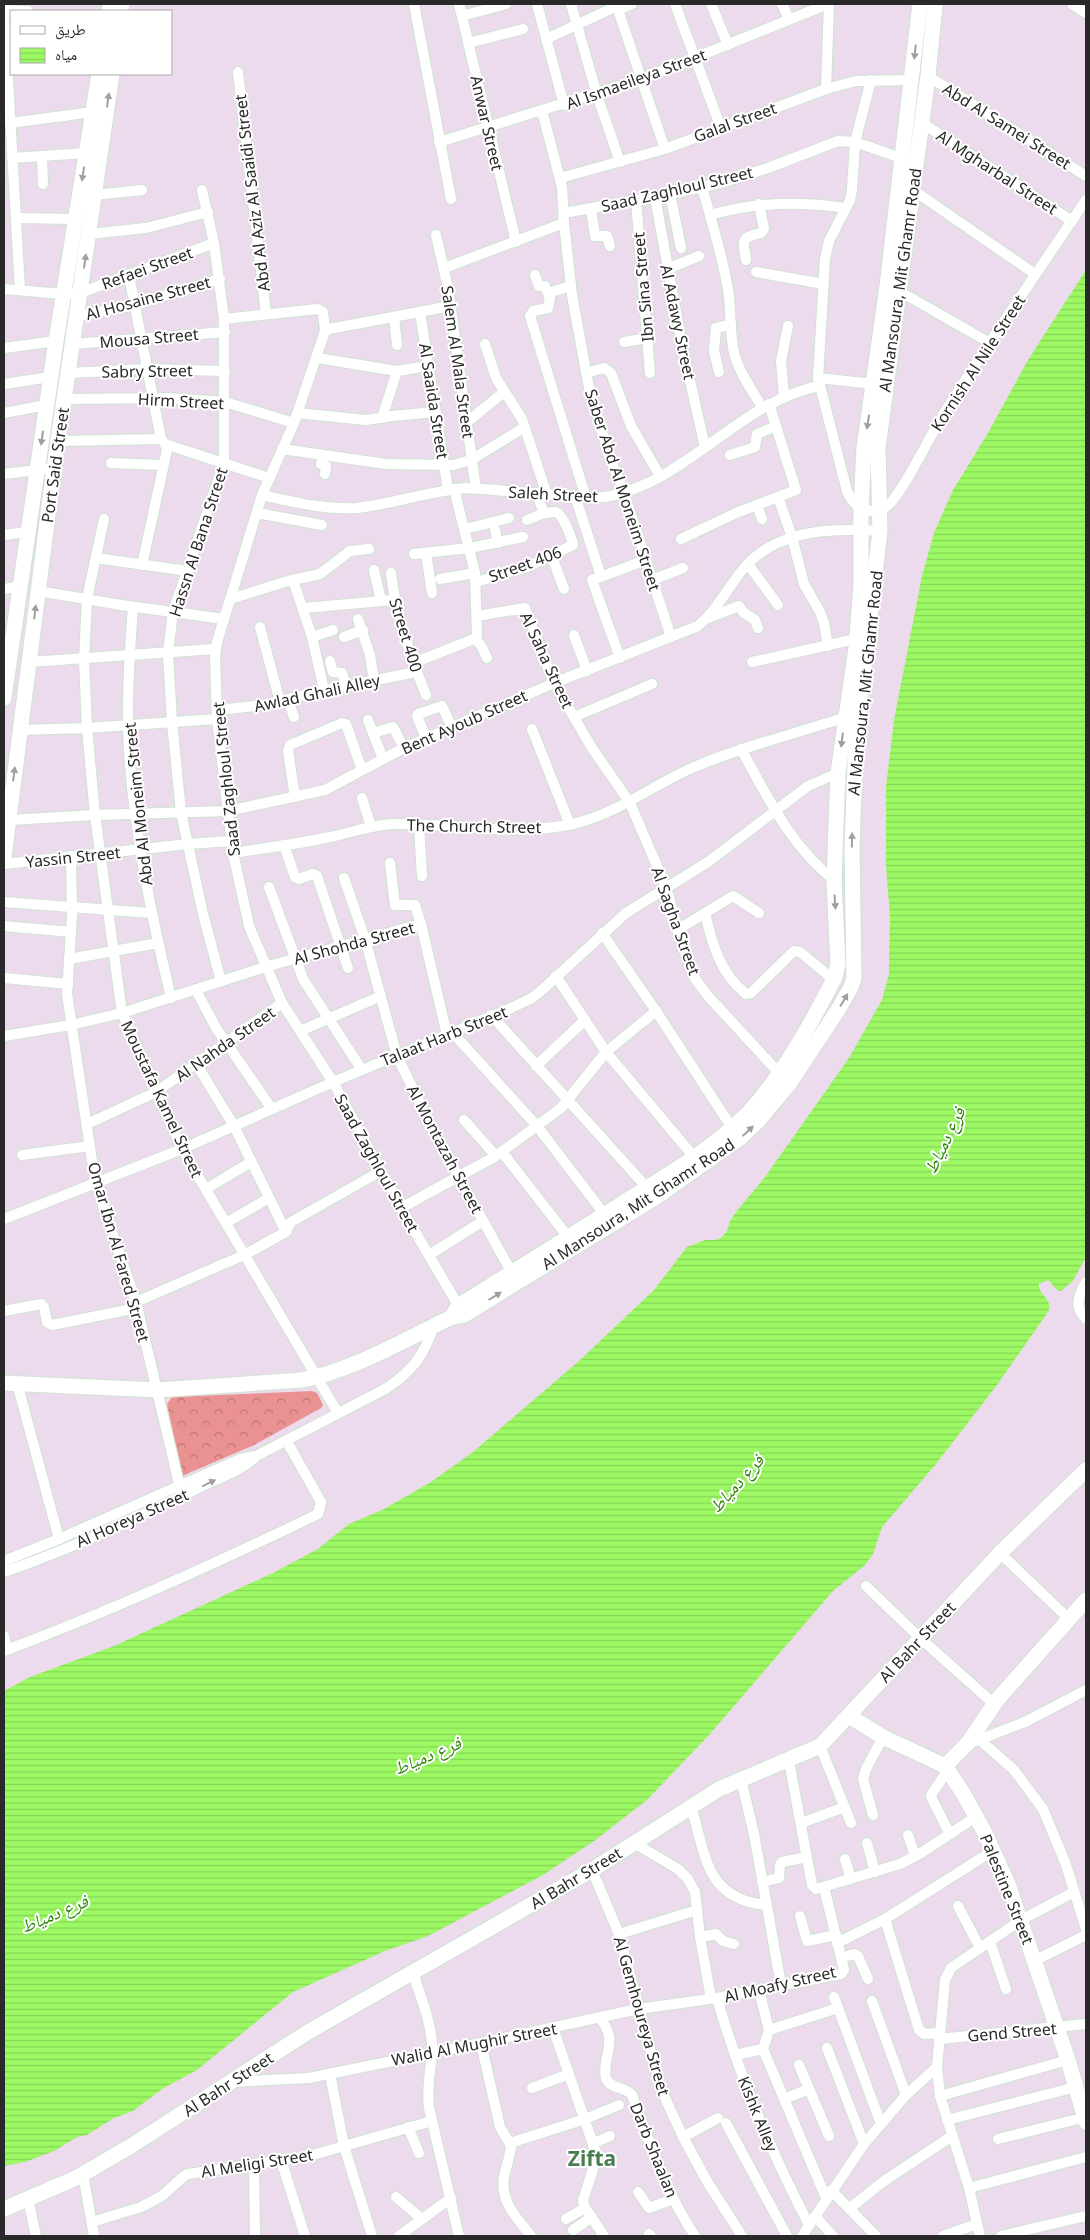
<svg xmlns="http://www.w3.org/2000/svg" width="1090" height="2240" font-family="'Noto Sans','Noto Naskh Arabic',sans-serif">
  <style>
    .forest { fill: url(#forest-crowns) }
    .water { fill: url(#water-rules) }
    .lines { fill: none; stroke-linecap: round; stroke-linejoin: round }
    .street-casing { stroke: #cfe4d2; stroke-width: 12 }
    .secondary-casing { stroke: #cfe4d2; stroke-width: 17 }
    .street { stroke: #fff; stroke-width: 10 }
    .secondary { stroke: #fff; stroke-width: 15 }
    .oneway { fill: #9f9f9f }
    .labels { text-anchor: middle; dominant-baseline: central; stroke-width: 4; stroke-linejoin: round; paint-order: stroke }
    .street-label { font-size: 16px; fill: #292929; stroke: #fff }
    .water-label { font-size: 18px; font-style: italic; fill: #2c8705; stroke: #fff }
    .district-label { font-size: 21px; font-weight: bold; fill: #467e50; stroke: #fff }
  </style>
  <defs>
    <pattern id="forest-crowns" width="20" height="18" patternUnits="userSpaceOnUse" patternTransform="scale(1.25)"><rect width="20" height="18" fill="#e99291"/><path d="M2 6a3 3 0 1 1 6 0M12 15a3 3 0 1 1 6 0" fill="none" stroke="#bd7776"/></pattern>
    <pattern id="water-rules" width="6" height="5" patternUnits="userSpaceOnUse" patternTransform="scale(1.25)"><rect width="6" height="5" fill="#9cf963"/><path d="M0 2.5h6" fill="none" stroke="#86d556"/></pattern>
  </defs>
  <rect width="100%" height="100%" fill="#ecdaed"/>
  <path class="forest" d="M312,1391l5,2 6,12 -2,3 -67,37 -72,31 -15,-72 5,-7z"/>
  <path class="water" d="M1086,270v987l-13,24 -12,10 -4,-1 -9,-10 -9,4c-1,12 15,15 9,28l-51,73 -61,79 -54,63 -9,27 -8,11 -32,26 -124,144 -62,65 -53,41 -51,34 -115,61 -43,15 -92,41 -96,78 -35,19 -29,22 -19,7 -27,17 -10,2 -23,14 -29,11 -21,4v-475l26,-14 84,-31 159,-73 45,-24 31,-25 35,-15 47,-27 42,-30 106,-91 75,-71 33,-43 18,-7h10l6,-2 6,-7 3,-10 6,-9 29,-35 84,-119 33,-58 7,-26 1,-59 -4,-49v-79l8,-67 28,-144 12,-43 19,-43 35,-57 40,-73z"/>
  <g class="lines">
    <g class="street-casing">
      <g id="street">
        <path d="M414,4l37,195"/>
        <path d="M459,4l57,238"/>
        <path d="M537,4l27,101"/>
        <path d="M571,4l26,91 23,67"/>
        <path d="M616,4l49,145"/>
        <path d="M675,4l46,124"/>
        <path d="M711,4l17,41"/>
        <path d="M782,4l7,15"/>
        <path d="M1072,4l14,9"/>
        <path d="M4,9l16,281"/>
        <path d="M4,10l24,1"/>
        <path d="M618,10l14,-6"/>
        <path d="M462,16l44,-12"/>
        <path d="M546,39l71,-33"/>
        <path d="M468,43l55,-14"/>
        <path d="M238,72l28,242"/>
        <path d="M928,76l158,100"/>
        <path d="M871,80l-16,62 -3,48 -2,10 -21,41 -4,18 -7,119 29,113c7,17 23,26 40,15 13,-8 45,-74 56,-91 46,-73 95,-144 143,-215"/>
        <path d="M826,89l3,-85"/>
        <path d="M542,111l20,76 2,36 8,72 17,93 21,71 14,34 47,144"/>
        <path d="M10,123l83,-11"/>
        <path d="M922,123l150,98"/>
        <path d="M439,142l203,-63 186,-75"/>
        <path d="M42,156l1,28"/>
        <path d="M12,158l74,-5"/>
        <path d="M560,178l105,-29 161,-60 30,-8 57,-1"/>
        <path d="M702,187c9,32 19,64 25,97 5,23 2,46 7,69 5,19 18,37 28,54"/>
        <path d="M202,190l12,53 10,76v144l-51,149 -5,41 4,69 9,90 22,102 18,67"/>
        <path d="M913,190l122,84"/>
        <path d="M670,194l11,54"/>
        <path d="M94,195l48,-5"/>
        <path d="M655,197l27,148 23,102"/>
        <path d="M636,200l14,173"/>
        <path d="M591,209l4,27h12l3,10"/>
        <path d="M564,213l106,-19 54,-12 44,-14 70,-27 17,1 46,16"/>
        <path d="M710,215c45,-13 89,-14 135,-7"/>
        <path d="M16,218l59,1"/>
        <path d="M89,234l57,-6 62,-16"/>
        <path d="M436,235l12,53 28,201"/>
        <path d="M746,260c-3,-19 -6,-23 15,-27l3,-4 -5,-25"/>
        <path d="M444,268l120,-45"/>
        <path d="M667,269l32,-13"/>
        <path d="M756,272l68,12"/>
        <path d="M535,275l4,11h6l4,10"/>
        <path d="M129,276l32,163"/>
        <path d="M571,286l-20,6 -3,16 -15,3 -3,5 56,182"/>
        <path d="M4,289l59,5 17,-1 134,-50"/>
        <path d="M899,291l91,52"/>
        <path d="M451,306l-122,23 -4,2 -31,92 -32,72 -45,147 -2,15 2,62 16,134 16,73 33,77 51,79 68,126 60,102"/>
        <path d="M420,312l28,178"/>
        <path d="M77,316l58,-11 85,-26"/>
        <path d="M394,317l3,28"/>
        <path d="M224,319l94,-10 5,3 2,19"/>
        <path d="M624,342l23,-4"/>
        <path d="M73,344l152,-12"/>
        <path d="M485,344l11,34 26,41 25,76"/>
        <path d="M4,348l52,-7"/>
        <path d="M317,358l80,13 31,-5"/>
        <path d="M719,372l-5,-21 2,-23 15,-3"/>
        <path d="M69,373l77,-4 79,2"/>
        <path d="M586,373l18,-5 7,5 20,53 29,50"/>
        <path d="M818,378l56,6"/>
        <path d="M4,384l46,-7"/>
        <path d="M784,396l-3,-35 7,-35"/>
        <path d="M65,399l103,-1 57,4 69,21"/>
        <path d="M4,413l42,-8"/>
        <path d="M297,413l69,7 26,-4 43,-4"/>
        <path d="M382,418l15,-47"/>
        <path d="M467,422l37,-30"/>
        <path d="M58,441l103,-2 4,5 104,34"/>
        <path d="M282,449l104,15 67,1 18,-5 54,-33"/>
        <path d="M730,455l25,-8 2,-13 19,-8"/>
        <path d="M323,456l-2,8 5,2 -1,8"/>
        <path d="M111,463l52,2"/>
        <path d="M4,474l50,-6"/>
        <path d="M262,495c32,7 62,15 95,13 37,-4 72,-17 109,-20 36,2 71,6 107,8 14,1 28,3 42,-1 76,-19 126,-93 204,-109"/>
        <path d="M575,496l26,80"/>
        <path d="M778,497l14,40 12,47 16,28 4,11 4,23"/>
        <path d="M757,505l5,14"/>
        <path d="M257,513l65,12"/>
        <path d="M104,519l-17,80 -3,61 3,68 8,87 27,198 60,136 156,264"/>
        <path d="M527,520l17,-7"/>
        <path d="M465,529l44,-11"/>
        <path d="M495,530l3,13"/>
        <path d="M4,535l24,-3"/>
        <path d="M681,539l55,-26 60,-23 -27,-86"/>
        <path d="M426,553l6,40"/>
        <path d="M414,554l56,-6 53,-11"/>
        <path d="M552,557l12,32"/>
        <path d="M96,558l92,13"/>
        <path d="M748,564l30,41"/>
        <path d="M142,565l25,-115 -2,-6"/>
        <path d="M374,570l7,31"/>
        <path d="M391,573c5,43 19,82 35,122"/>
        <path d="M440,579l35,-6"/>
        <path d="M293,580l19,57 12,53"/>
        <path d="M652,580l31,-12"/>
        <path d="M476,582l51,-15 46,-22c-1,-7 -10,-30 -17,-33 -4,-1 -9,2 -12,1l-7,-18"/>
        <path d="M4,589l16,-3"/>
        <path d="M38,591l83,14 103,14"/>
        <path d="M230,599l58,-18 32,-7 30,-23 19,-2"/>
        <path d="M133,607c-3,40 -6,81 -5,121 3,92 22,181 43,270"/>
        <path d="M304,608l90,-8"/>
        <path d="M477,616l48,-8 29,75 38,65 38,55 36,84 18,64 12,29 12,16 71,77"/>
        <path d="M708,618l31,-12 5,7 11,7 3,8"/>
        <path d="M358,619l12,36 4,25"/>
        <path d="M260,627l20,75"/>
        <path d="M574,635l13,36"/>
        <path d="M312,637l21,-7"/>
        <path d="M344,637l19,-7"/>
        <path d="M475,638l7,9 5,11"/>
        <path d="M620,658l-28,-78 54,-20"/>
        <path d="M330,661l3,11 9,1 4,12"/>
        <path d="M29,662l186,-13"/>
        <path d="M752,662l104,-23"/>
        <path d="M413,663l61,-24 3,-4 -2,-62 -21,-84"/>
        <path d="M288,700l6,17"/>
        <path d="M217,710l47,-5 48,-12 104,-21"/>
        <path d="M574,717l78,-33"/>
        <path d="M368,720l15,39"/>
        <path d="M532,729l38,96"/>
        <path d="M20,730l67,-2 130,-9"/>
        <path d="M373,733l20,-6 11,21"/>
        <path d="M426,738l-9,-22 1,-2 24,-8 10,22"/>
        <path d="M741,749c26,47 50,98 93,131"/>
        <path d="M295,797l-7,-46 2,-6 52,-22 4,1 16,46"/>
        <path d="M362,798l9,29"/>
        <path d="M9,820l86,-5 133,-4 97,-21 79,-42 150,-65 144,-57c18,-15 28,-35 42,-53 33,-44 90,-45 140,-42"/>
        <path d="M419,825l3,51"/>
        <path d="M284,845l11,32 4,2 14,-5 4,2 31,92"/>
        <path d="M233,853c32,-5 65,-9 97,-16 21,-4 40,-12 62,-13 60,-1 122,13 181,0 44,-10 78,-38 119,-56 49,-21 102,-34 154,-51"/>
        <path d="M71,856l1,59 -5,79 25,167 12,48 32,93 46,194"/>
        <path d="M390,863l5,42h20l6,19"/>
        <path d="M4,864l184,-20 43,-3"/>
        <path d="M344,878l21,61 32,117 39,80 76,137"/>
        <path d="M269,887l34,92 59,91"/>
        <path d="M4,902l147,11"/>
        <path d="M705,913c7,31 15,60 41,81l5,-1 43,-42 6,1 34,28"/>
        <path d="M4,926l67,6"/>
        <path d="M677,930l56,-34 26,17"/>
        <path d="M602,933l54,78 76,117"/>
        <path d="M69,959l89,-16"/>
        <path d="M556,976l50,76 88,105"/>
        <path d="M4,978l64,6"/>
        <path d="M196,990l20,38 56,81"/>
        <path d="M491,1015l159,176"/>
        <path d="M300,1031l81,-35"/>
        <path d="M453,1033l84,93 68,89"/>
        <path d="M4,1036l67,-11 51,-12 143,-46 156,-43 26,111"/>
        <path d="M197,1065l37,61 52,106"/>
        <path d="M536,1066l49,-46"/>
        <path d="M464,1120l32,36"/>
        <path d="M87,1124l69,-32 126,-89"/>
        <path d="M502,1152l70,90"/>
        <path d="M22,1155l68,-9"/>
        <path d="M206,1189l45,-27"/>
        <path d="M401,1208l95,-52 65,-48 45,-56 50,-41"/>
        <path d="M4,1219l178,-70 151,-67 176,-73 23,-11 10,-8 84,-77 82,-51 100,-76 30,-13"/>
        <path d="M226,1223l43,-25"/>
        <path d="M429,1255l54,-34"/>
        <path d="M1086,1282c-8,14 -12,25 0,37"/>
        <path d="M136,1302l108,-47 42,-23 5,-10 90,-51"/>
        <path d="M4,1311l37,-7 3,3 3,15 5,3 85,-17"/>
        <path d="M17,1383l42,156"/>
        <path d="M1000,1553l70,67"/>
        <path d="M4,1561l55,-22 181,-80 16,-3"/>
        <path d="M4,1572c67,-23 132,-53 196,-85 18,-9 42,-16 56,-31l131,-68c26,-18 37,-32 47,-63"/>
        <path d="M866,1586l54,52 74,66"/>
        <path d="M4,1636l3,14"/>
        <path d="M4,1651c107,-40 211,-87 314,-137l3,-12 -35,-62"/>
        <path d="M980,1740l34,30 29,39 22,53 21,67"/>
        <path d="M976,1741l49,-19 61,-32"/>
        <path d="M820,1746l31,77"/>
        <path d="M789,1761l23,124 4,4 84,-25 21,-11 56,-37"/>
        <path d="M948,1770l-17,25 1,4 18,35"/>
        <path d="M741,1779l13,55 27,151"/>
        <path d="M691,1806c15,49 14,93 75,99"/>
        <path d="M873,1815l-10,-36 3,-10 17,-32"/>
        <path d="M801,1823l44,-16"/>
        <path d="M908,1835l7,21"/>
        <path d="M634,1843l44,26 10,10 7,13 5,45 11,62"/>
        <path d="M867,1843l8,29"/>
        <path d="M845,1859l6,20"/>
        <path d="M592,1870l27,64 42,155 22,48 25,46 34,53"/>
        <path d="M762,1882l17,-4 1,-13 2,-3 25,-5"/>
        <path d="M958,1906l22,42"/>
        <path d="M800,1916l7,25 29,-6"/>
        <path d="M885,1919l34,111 5,4 16,-1"/>
        <path d="M619,1934l78,-24"/>
        <path d="M700,1937l16,-3 7,7 11,3"/>
        <path d="M990,1942l16,47"/>
        <path d="M837,1943l48,-24 109,-69"/>
        <path d="M841,1958l13,-4 4,2 10,23"/>
        <path d="M1034,1961l52,-26"/>
        <path d="M413,1973c7,23 18,48 19,72 0,22 -6,40 -3,63l30,128"/>
        <path d="M759,1990l10,40 -6,19 63,149"/>
        <path d="M834,1997l47,127"/>
        <path d="M717,1998c23,80 54,154 92,227"/>
        <path d="M872,2001l34,94"/>
        <path d="M600,2018c20,26 1,37 6,61 6,11 19,7 26,16 18,49 34,98 63,141"/>
        <path d="M553,2028l42,122 -2,19 -10,31 1,6 20,30"/>
        <path d="M769,2030l69,-22"/>
        <path d="M939,2039l147,-15"/>
        <path d="M481,2043l19,84 11,19c-1,11 -5,21 -7,31 -4,25 13,41 27,59"/>
        <path d="M827,2048l37,96"/>
        <path d="M735,2055l28,-6"/>
        <path d="M799,2065l30,71"/>
        <path d="M330,2074l14,72 28,90"/>
        <path d="M232,2082l77,-4 172,-35 157,-34 79,-11 124,-24 3,-4 -20,-83"/>
        <path d="M532,2088l37,-14"/>
        <path d="M940,2096l128,-36"/>
        <path d="M784,2099l25,-10"/>
        <path d="M947,2120l129,-33"/>
        <path d="M726,2123l61,113"/>
        <path d="M408,2127l11,26"/>
        <path d="M683,2137l35,-19"/>
        <path d="M998,2139l88,-22"/>
        <path d="M510,2143l75,-24 34,-14"/>
        <path d="M594,2143l16,-7"/>
        <path d="M281,2160l24,76"/>
        <path d="M254,2164l1,72"/>
        <path d="M83,2174l11,62"/>
        <path d="M969,2188l117,-31"/>
        <path d="M831,2190l45,46"/>
        <path d="M638,2192l11,16 24,-9"/>
        <path d="M396,2197l26,22"/>
        <path d="M28,2199l8,37"/>
        <path d="M850,2208l34,-27 68,-45"/>
        <path d="M815,2216l18,20"/>
        <path d="M566,2219l19,-11"/>
        <path d="M92,2222l49,-15 21,-11 22,-20 4,-2 121,-18 123,-35"/>
        <path d="M573,2230l19,-13"/>
        <path d="M649,2234l2,2"/>
        <path d="M399,2236l52,-38"/>
        <path d="M802,2236l62,-92 42,-49 31,-28"/>
        <path d="M943,2236l34,-12"/>
        <path d="M980,2236l-11,-48 -29,-92 -3,-29 8,-87 6,-12 70,-48 53,-28"/>
        <path d="M1001,2236l85,-20"/>
      </g>
    </g>
    <g class="secondary-casing">
      <g id="secondary">
        <path d="M109,11l2,-7"/>
        <path d="M121,11l1,-7"/>
        <path d="M4,698l52,-357 43,-267"/>
        <path d="M4,857l50,-389 58,-394"/>
        <path d="M452,1317l6,-11c56,-35 113,-70 168,-105 43,-27 88,-53 123,-89 34,-37 63,-90 86,-135l3,-13 -4,-84 4,-107 18,-125 5,-62v-77l3,-61 23,-162 33,-282"/>
        <path d="M4,1383l154,7 143,-10c49,-8 105,-41 151,-63l12,-2 192,-118 84,-59 18,-17 31,-37 49,-74 13,-23 3,-9 -2,-132 3,-81 4,-55 21,-179 -2,-83 50,-372 7,-72"/>
        <path d="M849,1716l34,21 62,29 18,27 22,40 23,51 60,176 18,62"/>
        <path d="M945,1766l23,-23 29,-43 89,-100"/>
        <path d="M4,2209l72,-31 55,-32 177,-114 284,-162 127,-81 101,-43 180,-193 86,-83"/>
      </g>
    </g>
    <use href="#street" class="street"/>
    <use href="#secondary" class="secondary"/>
  </g>
  <defs><path id="oneway-solid" d="M-6-.8H1V-3.2L6.5 0L1 3.2V.8H-6Z" transform="scale(1.25)"/></defs>
  <g class="oneway">
    <use href="#oneway-solid" transform="translate(915 52) rotate(96)"/>
    <use href="#oneway-solid" transform="translate(108 100) rotate(-82)"/>
    <use href="#oneway-solid" transform="translate(83 174) rotate(99)"/>
    <use href="#oneway-solid" transform="translate(85 261) rotate(-82)"/>
    <use href="#oneway-solid" transform="translate(868 422) rotate(99)"/>
    <use href="#oneway-solid" transform="translate(42 438) rotate(98)"/>
    <use href="#oneway-solid" transform="translate(35 612) rotate(-83)"/>
    <use href="#oneway-solid" transform="translate(842 740) rotate(97)"/>
    <use href="#oneway-solid" transform="translate(14 774) rotate(-83)"/>
    <use href="#oneway-solid" transform="translate(852 840) rotate(-89)"/>
    <use href="#oneway-solid" transform="translate(835 902) rotate(86)"/>
    <use href="#oneway-solid" transform="translate(844 1000) rotate(-59)"/>
    <use href="#oneway-solid" transform="translate(748 1131) rotate(-43)"/>
    <use href="#oneway-solid" transform="translate(495 1296) rotate(-32)"/>
    <use href="#oneway-solid" transform="translate(209 1483) rotate(-26)"/>
  </g>
  <g class="labels">
    <g class="street-label">
      <text transform="translate(636 79) rotate(-20)">Al Ismaeileya Street</text>
      <text transform="translate(735 122) rotate(-20)">Galal Street</text>
      <text transform="translate(487 123) rotate(77)">Anwar Street</text>
      <text transform="translate(1007 126) rotate(32)">Abd Al Samei Street</text>
      <text transform="translate(997 172) rotate(33)">Al Mgharbal Street</text>
      <text transform="translate(677 189) rotate(-13)">Saad Zaghloul Street</text>
      <text transform="translate(252 193) rotate(-97)">Abd Al Aziz Al Saaidi Street</text>
      <text transform="translate(147 268) rotate(-20)">Refaei Street</text>
      <text transform="translate(900 280) rotate(-82)">Al Mansoura, Mit Ghamr Road</text>
      <text transform="translate(643 287) rotate(-95)">Ibn Sina Street</text>
      <text transform="translate(148 298) rotate(-15)">Al Hosaine Street</text>
      <text transform="translate(678 322) rotate(78)">Al Adawy Street</text>
      <text transform="translate(149 338) rotate(-5)">Mousa Street</text>
      <text transform="translate(458 362) rotate(82)">Salem Al Mala Street</text>
      <text transform="translate(978 363) rotate(-57)">Kornish Al Nile Street</text>
      <text transform="translate(147 371) rotate(-1)">Sabry Street</text>
      <text transform="translate(181 401) rotate(3)">Hirm Street</text>
      <text transform="translate(434 401) rotate(81)">Al Saaida Street</text>
      <text transform="translate(55 465) rotate(-82)">Port Said Street</text>
      <text transform="translate(623 490) rotate(72)">Saber Abd Al Moneim Street</text>
      <text transform="translate(553 494) rotate(3)">Saleh Street</text>
      <text transform="translate(198 542) rotate(-72)">Hassn Al Bana Street</text>
      <text transform="translate(525 564) rotate(-20)">Street 406</text>
      <text transform="translate(406 635) rotate(73)">Street 400</text>
      <text transform="translate(547 660) rotate(65)">Al Saha Street</text>
      <text transform="translate(865 683) rotate(-84)">Al Mansoura, Mit Ghamr Road</text>
      <text transform="translate(317 693) rotate(-12)">Awlad Ghali Alley</text>
      <text transform="translate(464 722) rotate(-24)">Bent Ayoub Street</text>
      <text transform="translate(226 779) rotate(-96)">Saad Zaghloul Street</text>
      <text transform="translate(138 804) rotate(-96)">Abd Al Moneim Street</text>
      <text transform="translate(474 826) rotate(1)">The Church Street</text>
      <text transform="translate(73 857) rotate(-6)">Yassin Street</text>
      <text transform="translate(676 921) rotate(70)">Al Sagha Street</text>
      <text transform="translate(354 943) rotate(-15)">Al Shohda Street</text>
      <text transform="translate(444 1036) rotate(-22)">Talaat Harb Street</text>
      <text transform="translate(225 1044) rotate(-35)">Al Nahda Street</text>
      <text transform="translate(162 1099) rotate(65)">Moustafa Kamel Street</text>
      <text transform="translate(445 1149) rotate(62)">Al Montazah Street</text>
      <text transform="translate(377 1163) rotate(61)">Saad Zaghloul Street</text>
      <text transform="translate(638 1204) rotate(-33)">Al Mansoura, Mit Ghamr Road</text>
      <text transform="translate(119 1252) rotate(74)">Omar Ibn Al Fared Street</text>
      <text transform="translate(132 1518) rotate(-24)">Al Horeya Street</text>
      <text transform="translate(917 1642) rotate(-47)">Al Bahr Street</text>
      <text transform="translate(576 1878) rotate(-31)">Al Bahr Street</text>
      <text transform="translate(1007 1889) rotate(68)">Palestine Street</text>
      <text transform="translate(780 1984) rotate(-13)">Al Moafy Street</text>
      <text transform="translate(642 2016) rotate(74)">Al Gemhoureya Street</text>
      <text transform="translate(1012 2032) rotate(-5)">Gend Street</text>
      <text transform="translate(474 2044) rotate(-11)">Walid Al Mughir Street</text>
      <text transform="translate(228 2084) rotate(-33)">Al Bahr Street</text>
      <text transform="translate(758 2114) rotate(68)">Kishk Alley</text>
      <text transform="translate(654 2150) rotate(68)">Darb Shaalan</text>
      <text transform="translate(257 2163) rotate(-9)">Al Meligi Street</text>
    </g>
    <g class="water-label">
      <text transform="translate(944 1140) rotate(-64)">فرع دمياط</text>
      <text transform="translate(736 1483) rotate(-48)">فرع دمياط</text>
      <text transform="translate(427 1755) rotate(-23)">فرع دمياط</text>
      <text transform="translate(54 1913) rotate(-23)">فرع دمياط</text>
    </g>
    <g class="district-label">
      <text x="592" y="2158">Zifta</text>
    </g>
  </g>
  <rect width="1090" height="2240" fill="none" stroke="#292929" stroke-width="10"/>
  <rect x="10" y="10" width="162" height="65" fill="#ffffff" stroke="#a9a9a9"/>
  <rect x="20" y="26" width="25" height="8" fill="#ffffff" stroke="#a9a9a9"/>
  <text x="55" y="35" font-size="15" fill="#292929">طريق</text>
  <rect x="20" y="48" width="25" height="15" fill="url(#water-rules)" stroke="#a9a9a9"/>
  <text x="55" y="60" font-size="15" fill="#292929">مياه</text>
</svg>
